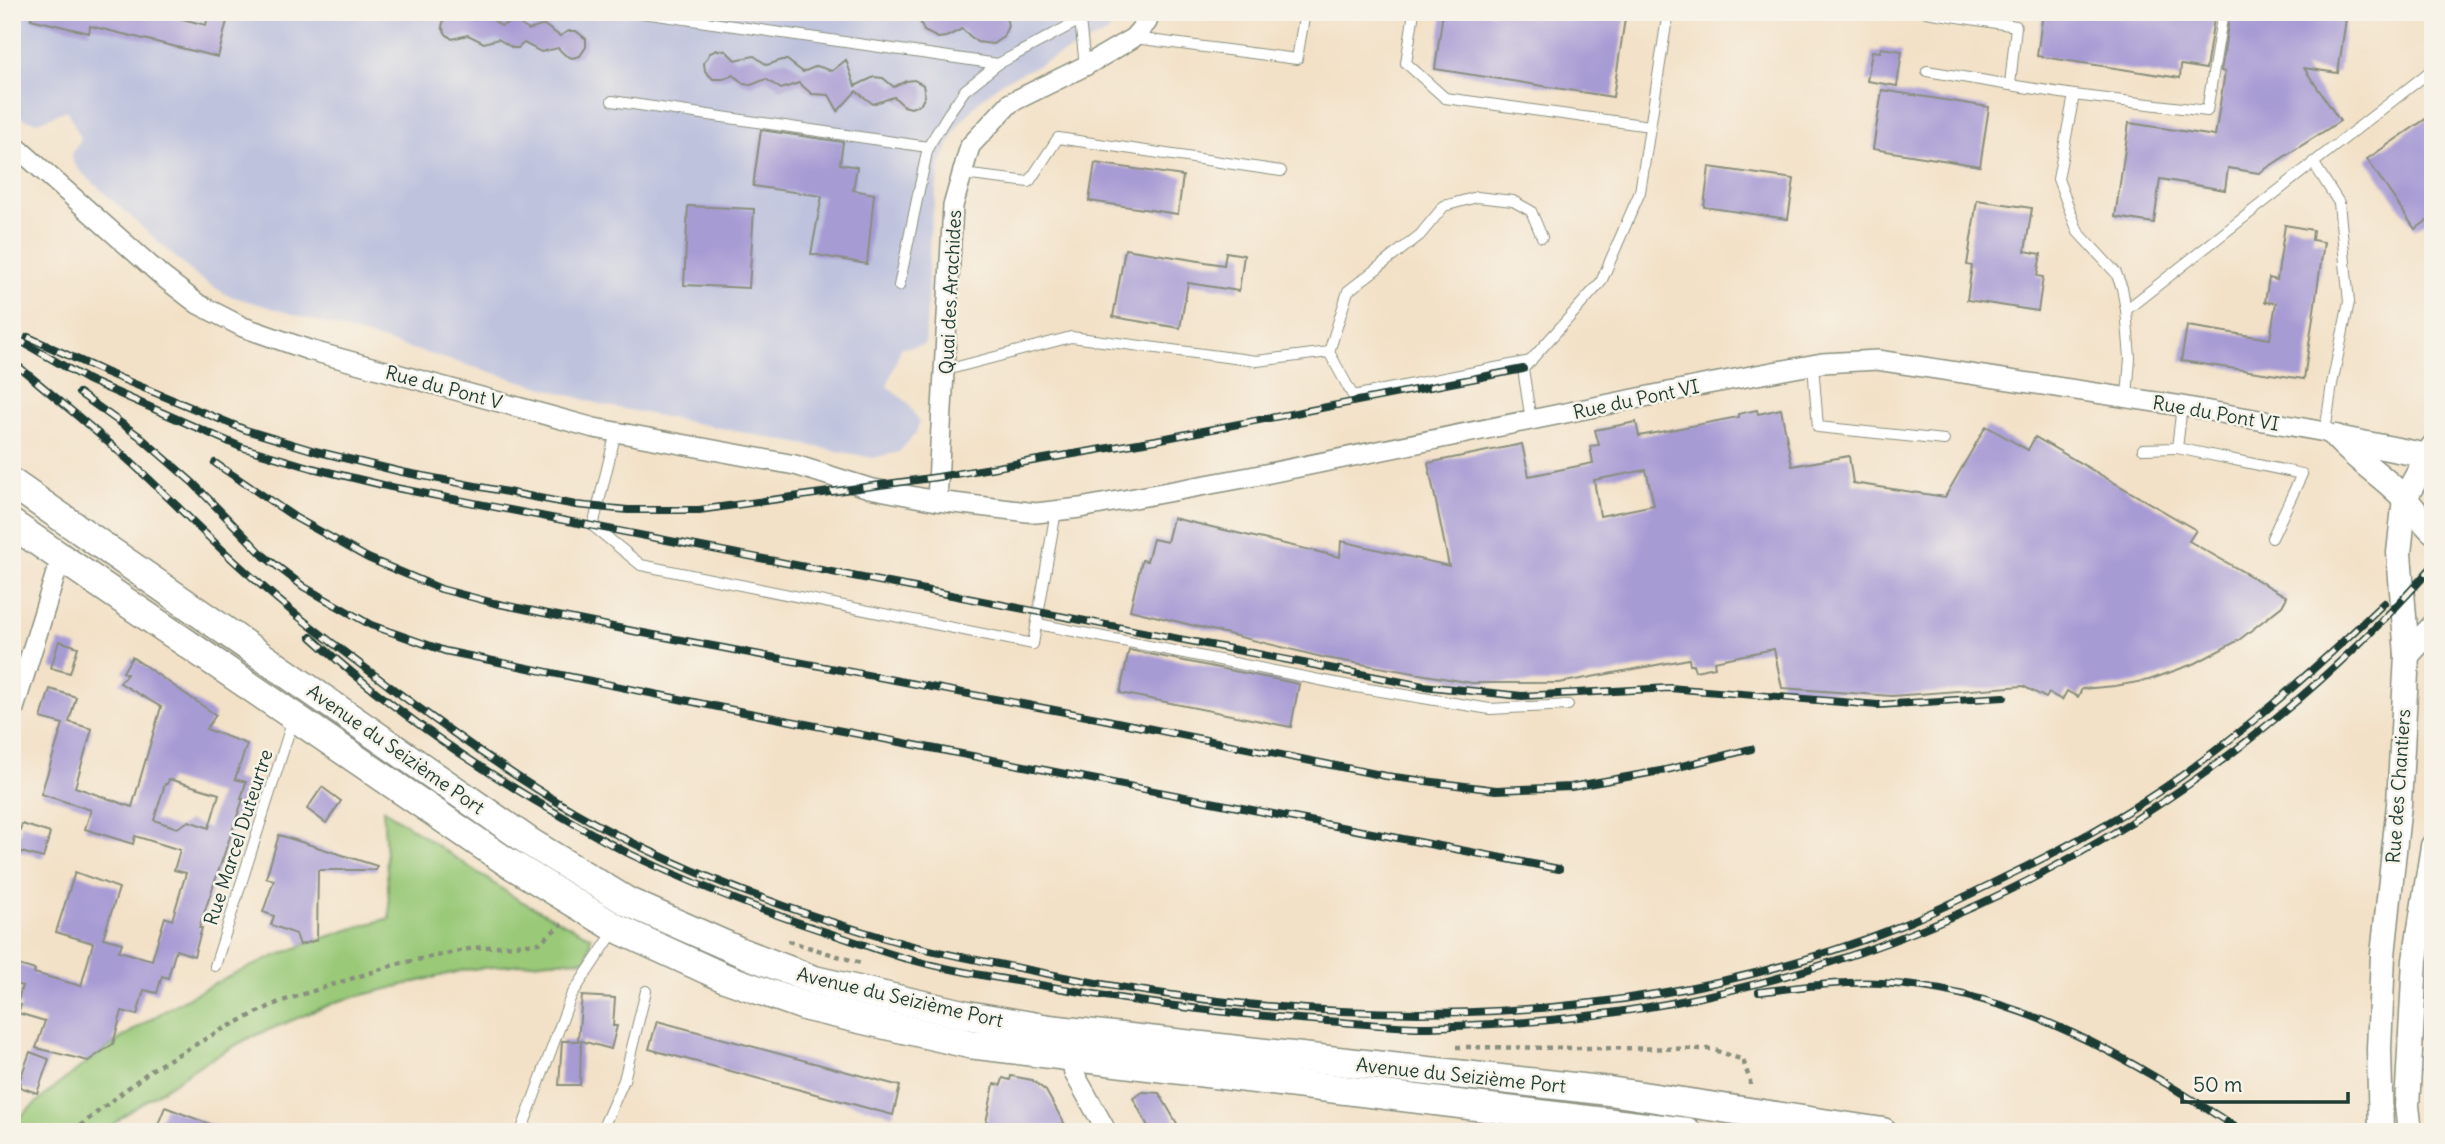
<svg xmlns="http://www.w3.org/2000/svg" width="2445" height="1144" font-family="Delius,sans-serif">
  <style>
    .industrial { fill: #bec2dd }
    .green { fill: #9ac978; stroke: #5c8356; stroke-width: 2 }
    .building { fill: #a79bd4; fill-rule: evenodd }
    .lines { fill: none; stroke-linecap: round; stroke-linejoin: round }
    .service-casing { stroke: #898f7e; stroke-width: 12 }
    .minor-casing { stroke: #898f7e; stroke-width: 22 }
    .tertiary-casing { stroke: #898f7e; stroke-width: 27 }
    .secondary-casing { stroke: #898f7e; stroke-width: 31 }
    .path { stroke: #898f7e; stroke-width: 4.5; stroke-dasharray: 5 5; stroke-linecap: butt }
    .service { stroke: #fff; stroke-width: 10 }
    .minor { stroke: #fff; stroke-width: 19 }
    .tertiary { stroke: #fff; stroke-width: 24 }
    .secondary { stroke: #fff; stroke-width: 28 }
    .rail-casing { stroke: #1f3d34; stroke-width: 8 }
    .rail { stroke: #f7f3e8; stroke-width: 5; stroke-dasharray: 16; stroke-linecap: butt }
    .labels { text-anchor: middle; dominant-baseline: central; stroke-width: 5; stroke-linejoin: round; paint-order: stroke }
    .street-label { font-size: 19px; fill: #1f3d34; stroke: #f7f3e8 }
  </style>
  <rect width="100%" height="100%" fill="#f7f3e8"/>
  <filter id="ink" filterUnits="userSpaceOnUse"><feTurbulence type="fractalNoise" baseFrequency=".0143" numOctaves="2"/><feDisplacementMap in="SourceGraphic" scale="14" xChannelSelector="R" yChannelSelector="G"/><feConvolveMatrix kernelMatrix="1 2 1 2 8 2 1 2 1" color-interpolation-filters="sRGB"/></filter>
  <filter id="wash" filterUnits="userSpaceOnUse"><feTurbulence type="fractalNoise" baseFrequency=".00686" numOctaves="4" result="noise"/><feDisplacementMap in="SourceGraphic" scale="28" xChannelSelector="R" yChannelSelector="G"/><feGaussianBlur stdDeviation="1.57" result="paint"/><feColorMatrix in="noise" values="0 0 0 0 0 0 0 0 0 0 0 0 0 0 0 0 0 1.4 0 .05"/><feComposite in="paint" operator="in"/></filter>
  <g filter="url(#wash)">
    <rect width="100%" height="100%" fill="#f3e1c7"/>
    <path class="industrial" d="M12,12h1113l-18,21 -105,49 -23,19 -22,26 -17,38 -10,67 -5,113 -24,3 -14,38 20,16 12,20 -3,11 -17,19 -26,6 -270,-53 -376,-110 -32,-20 -114,-103 -8,-10 -1,-9 9,-13 -14,-30 -29,12 -13,-3 -13,-7z"/>
    <path class="green" d="M383,809l134,90 74,38 -4,23 -37,1 -86,9 -125,31 -90,37 -49,27 -77,51 -19,16h-92v-8c113,-102 231,-167 378,-206z"/>
    <g id="blocks">
      <g class="building">
        <path d="M32,12h123l51,13 2,-9 19,5 -9,36 -128,-31 -1,7 -58,-14z"/>
        <path d="M452,12l9,1 13,7 9,-4 6,1 12,9 14,-5 14,9 15,-5 16,11 9,-5h7l10,8v8l-6,9 -8,2 -7,-3 -7,-7 -17,4 -17,-9 -6,5h-5l-15,-9 -14,4 -16,-8 -16,4 -6,-5 -4,-7 2,-8z"/>
        <path d="M917,12h88l3,14 -5,11 -10,7 -16,-2 -15,-13 -16,8 -8,1 -14,-7z"/>
        <path d="M1443,12h183l-13,85 -178,-28z"/>
        <path d="M2043,12h172l-9,57 -25,-4 -1,13 -143,-22z"/>
        <path d="M2230,12h117l-9,61 -34,-5 36,53 -81,52 -31,-5 -3,22 -65,-11 -6,44 -39,-6 14,-94 86,13 10,-64 -4,-1z"/>
        <path d="M1881,48l21,3 -5,35 -30,-5 5,-30 8,1z"/>
        <path d="M717,50l9,1 9,9 19,-4 13,9 15,-5h5l16,12 14,-6 15,5 14,-11 9,26 19,-9 9,1 11,9 12,-6 8,-1 9,5 2,11 -4,8 -10,4 -7,-2 -10,-9 -21,7 -17,-13 -18,20 -9,-16 -17,-1 -13,-11 -18,6 -15,-10 -15,6 -7,-1 -11,-9 -10,4h-10l-8,-8 -1,-8 6,-10z"/>
        <path d="M1882,90l107,17 -9,59 -107,-17z"/>
        <path d="M2433,114v103l-18,12 -48,-70z"/>
        <path d="M761,130l82,12 -3,22 17,3 -4,23 21,4 -7,70 -56,-10 11,-58 -69,-10z"/>
        <path d="M1095,163l88,13 -5,38 -89,-13z"/>
        <path d="M1709,167l85,12 -6,40 -84,-12z"/>
        <path d="M1977,200l55,8 -7,43 16,3 -4,22 6,1 -5,34 -71,-11 5,-34 -5,-1z"/>
        <path d="M688,206l66,3 -5,79 -65,-3z"/>
        <path d="M2285,225l28,5 -1,10 12,2 -20,137 -123,-18 6,-35 83,13 6,-36 -11,-1 4,-24 8,2z"/>
        <path d="M1125,249l99,16 2,-13 18,3 -5,36 -51,-8 -8,45 -67,-11z"/>
        <path d="M1781,409l11,57 57,-10 4,27 92,14 41,-71 42,24 7,-13 161,93 -7,11 98,56 -5,9 -43,34 -43,23 -47,17 -34,6 -33,3 -4,8 -11,-6 -5,9 -13,-7 -3,5 -23,-12 -131,10 -110,-8 -8,-39 -60,12 1,6 -20,4 -2,-7 -3,1 -1,-6 -130,24h-87l-146,-25 -196,-48 12,-50 5,1 6,-22 14,3 6,-24 167,39 1,-16 108,25 -21,-103 94,-19 7,32 64,-13 -3,-17 9,-1 -4,-15 41,-8 3,14 99,-19v-3l19,-4 1,4zM1646,470l8,35 -54,11 -6,-36z"/>
        <path d="M59,641l19,6 -8,26 -19,-5z"/>
        <path d="M1129,650l170,34 -8,43 -171,-34z"/>
        <path d="M132,657l84,58 -10,14 41,15 -12,35 11,3 -5,17h2l-44,129h3l-8,28 -18,-6 -8,28 -6,-2 -5,17 -13,-3 -7,25 -15,-4 -9,33 -25,17 -52,-13 9,-27 -27,-8 3,-8 -4,-1 5,-18 -10,-3v-20l23,7 -1,3 47,13 12,-43 -37,-11 19,-60 44,16 -16,50 19,5 -3,8 33,9 13,-43 7,3 14,-47 -12,-3 6,-20 -45,-14 -2,8 -48,-15 6,-19 -50,-16 22,-70 -22,-6 9,-29 26,8 -7,25 23,7 -17,58 57,20 29,-100 -41,-24 7,-9 -4,-2zM169,779l50,15 -10,34 -20,-7 -12,7 -23,-8 11,-36h2z"/>
        <path d="M322,787l19,14 -15,22 -19,-14z"/>
        <path d="M22,824l28,9 -7,25 -29,-8z"/>
        <path d="M279,835l98,31 -1,4h-58l-1,70 -17,5 -4,-11 -25,-9 3,-9 -11,-4 11,-32 -8,-2z"/>
        <path d="M582,996l33,2 -2,28h4l-6,23 -33,-9z"/>
        <path d="M657,1021l243,65 -7,29 -244,-66z"/>
        <path d="M562,1041h19l-1,44h-21z"/>
        <path d="M30,1052l19,7 -12,34 -17,-6 1,-4 -2,-1z"/>
        <path d="M1011,1076l21,4 14,11 23,41h-85l10,-48 7,1 2,-7 7,2z"/>
        <path d="M1143,1092l16,1 23,39h-31l-18,-34z"/>
        <path d="M165,1107l60,23v2h-70z"/>
      </g>
    </g>
  </g>
  <g filter="url(#ink)">
    <use href="#blocks" fill-opacity="0" stroke="#898f7e" stroke-width="2"/>
    <g class="lines">
      <g class="service-casing">
        <g id="service">
          <path d="M636,12l362,52"/>
          <path d="M1414,12l-8,51 39,35 205,28"/>
          <path d="M1926,12l90,14 -6,59 64,10"/>
          <path d="M1134,38l163,21 8,-47"/>
          <path d="M1085,66l-5,-46 15,-8"/>
          <path d="M1927,71l83,14"/>
          <path d="M612,101l316,46"/>
          <path d="M2313,162l26,41 10,99 -17,82 -7,48"/>
          <path d="M962,174l67,8 29,-44 223,33"/>
          <path d="M899,286l29,-139 21,-34 16,-23 33,-26 82,-44"/>
          <path d="M2126,310l-4,-22 -6,-15 -38,-41 -20,-53 16,-84 133,16 16,-99"/>
          <path d="M1329,352l24,44 178,-35"/>
          <path d="M1813,365l5,62 126,13"/>
          <path d="M946,370l125,-33 186,24 72,-9 19,-61 72,-56 24,-29 33,-9 36,4 18,10 11,26"/>
          <path d="M2127,397l3,-39 -4,-48 307,-241"/>
          <path d="M2182,406l-5,42 125,26 -30,64"/>
          <path d="M1531,421l-8,-52 78,-87 39,-90 28,-180"/>
          <path d="M616,432l-23,94 48,39 392,79 23,-133"/>
          <path d="M2143,449l34,-1"/>
          <path d="M1038,624l312,62 140,23 78,-4"/>
          <path d="M215,966l75,-237 5,-10"/>
          <path d="M521,1132l50,-136 44,-66"/>
          <path d="M601,1132l23,-52 22,-89"/>
        </g>
      </g>
      <g class="minor-casing">
        <g id="minor">
          <path d="M12,143l151,134 35,27 45,23 66,23 285,78 201,37 74,23 68,13 99,12 44,-5 175,-32 453,-92 114,-21 55,-3 305,46 143,26 11,5"/>
          <path d="M937,501l16,-295 17,-60 40,-43 75,-37 48,-28 14,-16 3,-10"/>
          <path d="M12,715l44,-142 7,-14"/>
          <path d="M1071,1057l3,16 33,59"/>
        </g>
      </g>
      <g class="tertiary-casing">
        <g id="tertiary">
          <path d="M2336,437c20,23 46,38 67,60 11,11 19,24 30,34"/>
          <path d="M2337,438l96,19"/>
          <path d="M2407,655l26,-28"/>
          <path d="M2381,1132l-2,-83 4,-94 16,-151 8,-149 -8,-102 6,-55 28,-51"/>
          <path d="M2410,1132l-3,-26 8,-146 18,-114"/>
        </g>
      </g>
      <g class="secondary-casing">
        <g id="secondary">
          <path d="M12,483l519,360 97,59 113,50 73,28 153,35 82,14 560,62 274,41"/>
          <path d="M12,524l492,336 112,68 109,50 82,29 162,37 718,88"/>
        </g>
      </g>
      <g class="path">
        <path d="M788,941l76,23"/>
        <path d="M1456,1047l256,2 31,11 7,21v6"/>
        <path d="M72,1132l79,-62 70,-40 58,-28 118,-38 77,-16 65,-5 23,-19"/>
      </g>
      <use href="#service" class="service"/>
      <use href="#minor" class="minor"/>
      <use href="#tertiary" class="tertiary"/>
      <use href="#secondary" class="secondary"/>
      <g class="rail-casing">
        <g id="rail">
          <path d="M12,336l76,44 153,67 71,21 79,19 1032,199 99,10 147,-8 209,17 126,-8"/>
          <path d="M28,337l77,35 141,58 69,21 87,21 174,33 52,5h71l239,-33 218,-37 367,-71"/>
          <path d="M12,361c38,32 76,63 113,96 44,39 83,82 127,120 43,39 91,74 137,109 61,45 123,90 189,128 101,57 213,98 324,129 43,12 88,19 132,28 283,59 588,65 861,-43 37,-15 74,-33 110,-51 60,-29 120,-61 175,-100 73,-52 139,-112 204,-174"/>
          <path d="M79,393l60,43 54,47 71,73 40,31 67,38 74,26 278,57 836,161"/>
          <path d="M215,463l81,55 72,40 73,31 53,14 144,29 459,86 289,58 110,14 75,-3 95,-17 85,-21"/>
          <path d="M311,637c78,71 167,132 259,184 21,12 41,24 62,34 68,32 138,59 209,82 22,7 44,16 67,22 56,15 116,23 174,33 85,15 171,24 258,30 27,2 55,5 82,5 23,0 47,-2 71,-3 360,-17 702,-187 940,-458"/>
          <path d="M1759,992c41,-5 81,-11 123,-9 137,7 248,76 361,149"/>
        </g>
      </g>
      <use href="#rail" class="rail"/>
    </g>
  </g>
  <g class="labels">
    <g class="street-label">
      <text transform="translate(950 292) rotate(-87)">Quai des Arachides</text>
      <text transform="translate(444 387) rotate(15)">Rue du Pont V</text>
      <text transform="translate(1636 399) rotate(-12)">Rue du Pont VI</text>
      <text transform="translate(2216 413) rotate(10)">Rue du Pont VI</text>
      <text transform="translate(396 749) rotate(35)">Avenue du Seizième Port</text>
      <text transform="translate(2398 786) rotate(-86)">Rue des Chantiers</text>
      <text transform="translate(238 837) rotate(-72)">Rue Marcel Duteurtre</text>
      <text transform="translate(900 997) rotate(13)">Avenue du Seizième Port</text>
      <text transform="translate(1461 1075) rotate(6)">Avenue du Seizième Port</text>
    </g>
  </g>
  <rect width="2445" height="1144" fill="none" stroke="#f7f3e8" stroke-width="42"/>
  <path d="M2182 1092v10h166v-10" fill="none" stroke="#1f3d34" stroke-width="3.5"/>
  <text x="2193" y="1092" font-size="21" fill="#1f3d34" stroke="#f7f3e8" stroke-width="5" paint-order="stroke">50 m</text>
</svg>
